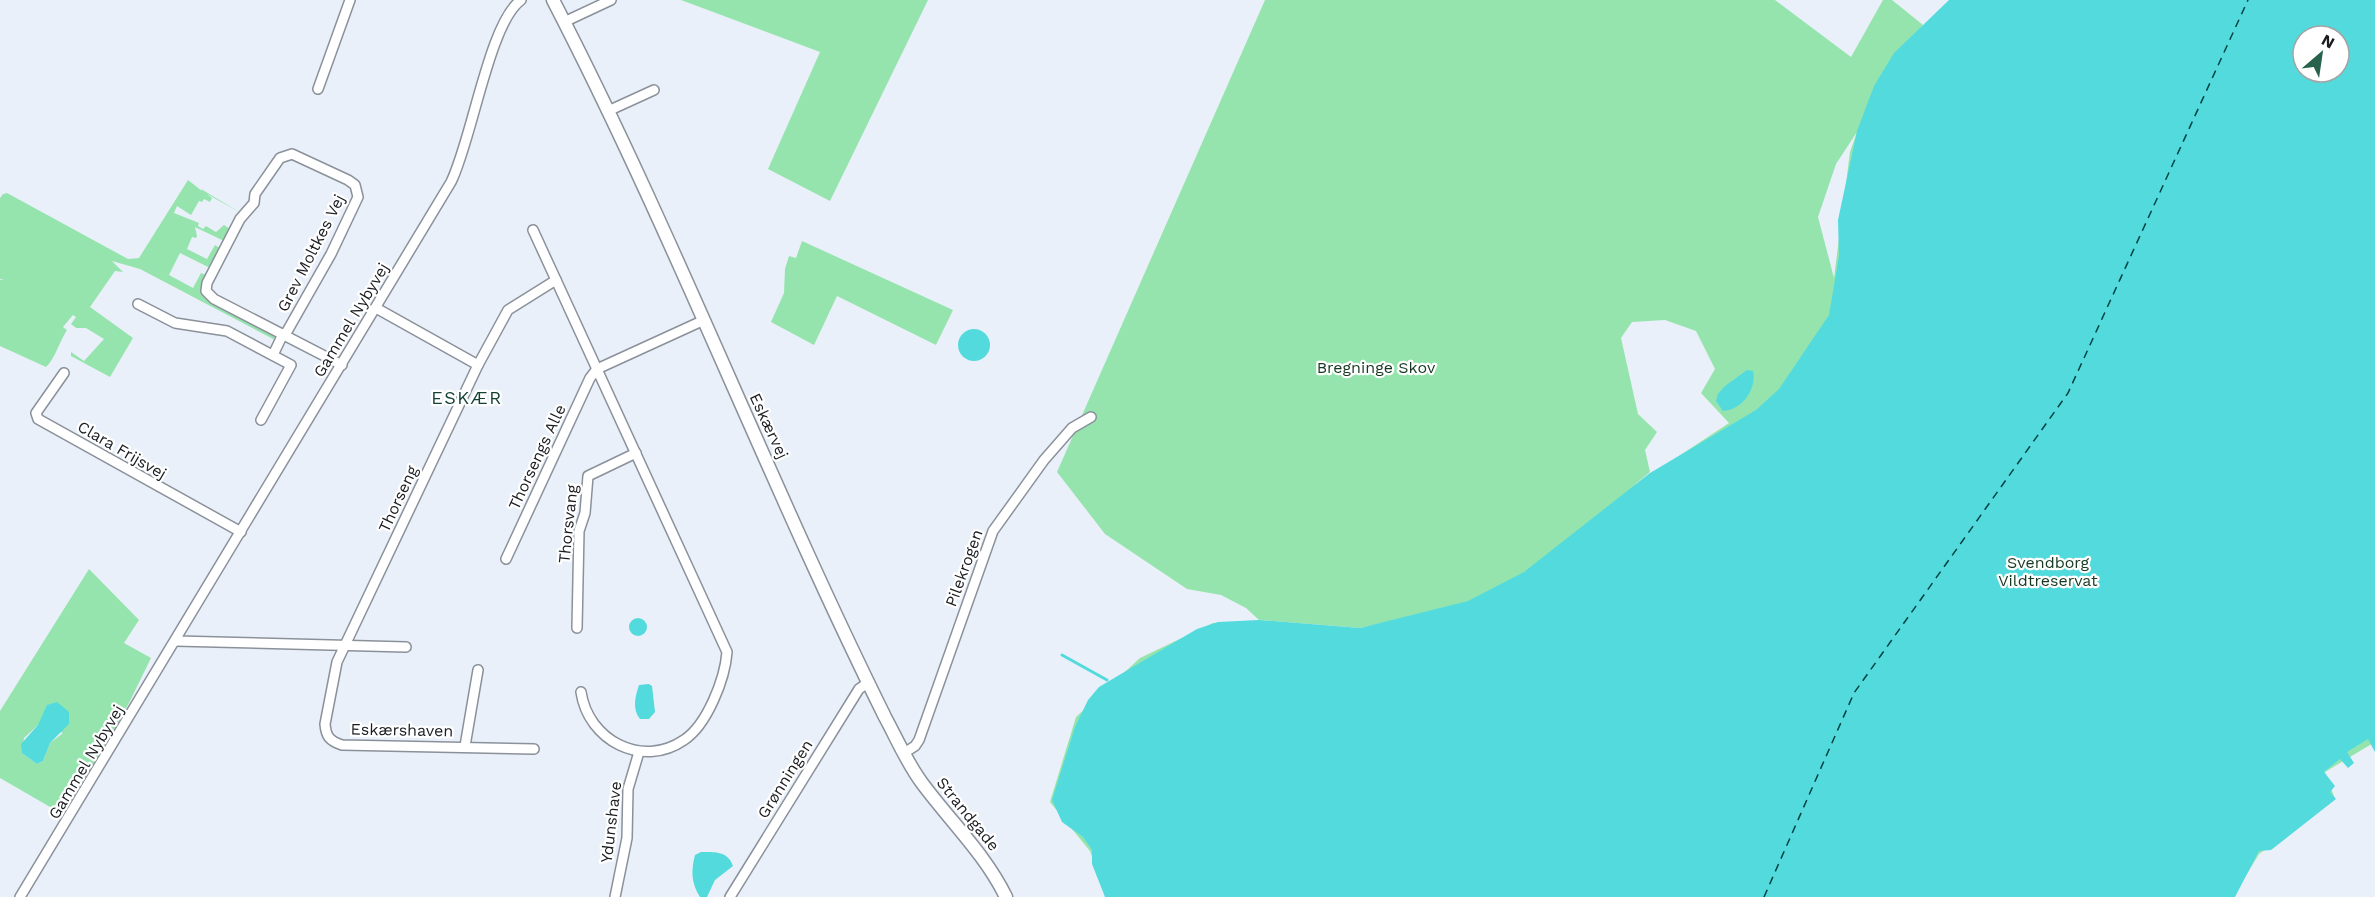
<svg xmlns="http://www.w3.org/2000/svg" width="2375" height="897" font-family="'Work Sans',sans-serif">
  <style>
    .green { fill: #96e4ad; fill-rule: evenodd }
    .water { fill: #53dadd; fill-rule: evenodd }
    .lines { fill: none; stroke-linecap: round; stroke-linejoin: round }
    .stream { stroke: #53dadd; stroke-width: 3 }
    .ferry { stroke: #014344; stroke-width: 1.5; stroke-dasharray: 8 6; stroke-linecap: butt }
    .minor-casing { stroke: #8b919a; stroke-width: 12 }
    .tertiary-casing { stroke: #8b919a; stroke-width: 15 }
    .minor { stroke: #fff; stroke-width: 9 }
    .tertiary { stroke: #fff; stroke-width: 12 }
    .labels { text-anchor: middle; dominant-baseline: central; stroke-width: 4.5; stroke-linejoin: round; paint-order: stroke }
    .street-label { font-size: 16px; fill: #1a1c20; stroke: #fff }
    .park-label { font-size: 16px; fill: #163922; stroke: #fff }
    .neighbourhood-label { font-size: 18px; letter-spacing: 1.5px; fill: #124231; stroke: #fff }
  </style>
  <rect width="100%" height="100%" fill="#e9f0fa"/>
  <g class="green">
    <path d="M681,0h247l-98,201 -62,-32 52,-117z"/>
    <path d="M1265,0h510l76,57 32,-57h9l31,25 -19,20 471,-45v742l-50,30 10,27 -76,55 -26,43h-1126l-17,-46 -40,-49 26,-85 64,-59 73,-35 146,8 23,-8 -22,5 -101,-8 -13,-12 -25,-13 -34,-6 -82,-55 -48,-62zM2303,36h36v36h-36zM1857,132l-7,20 -16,126 -16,-61 18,-53zM1665,320l31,11 19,38 -14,24 28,30 -97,64 18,-15 -5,-22 12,-18 -19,-18 -17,-76 11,-16z"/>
    <path d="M188,180l14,11 -1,-2 40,24 -34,-19 5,4 -2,4 -6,-3 -2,3 -3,-1 -8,14 -14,-9 -3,7 25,10 -1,3 5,3 3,-3 10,6 8,-7 6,4 -6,12 -29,-14 2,9 -1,2 -4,-1 -5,12 20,10 8,-14 5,3 -10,20 -30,-15 -11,22 24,13 8,-15 5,2 -4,11 2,11 70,38 1,5 -135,-71 -28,-8 11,11 -8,-1 -25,36 43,31 -23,39 -39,-21v-8v4l13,9 20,-22 -18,-11h-10l-5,-4 5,-7 -3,-2 -10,12 4,3c-7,10 -12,29 -21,37l-46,-21v-66h4l-4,-1v-81l3,-4 4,-1 121,66 11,-1z"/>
    <path d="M802,241l151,69 -17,35 -99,-49 -23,49 -43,-23 13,-29 1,-24 4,-13 7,2z"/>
    <path d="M89,569l50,51 -15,23 27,15 -22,45 -65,112 -64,-37v-67zM38,725l25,8 -13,10 -7,18 -6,3 -15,-11 2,-15z"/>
  </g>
  <g class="water">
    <path d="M1949,0h426v752l-7,-13 -21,13 7,11 -6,5 -8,-9 -16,13 11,14 -5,6 6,7 -65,51 -12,1 -24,46h-1130l-13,-33v-14l-9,-13 -21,-15 -10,-22 23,-73 13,-27 11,-13 98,-58 21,-7 41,-2 101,8 108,-27 56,-29 126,-99 106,-63 23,-21 50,-74 10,-59 -1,-36 19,-89 17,-45 20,-33zM2303,36h36v36h-36z"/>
    <circle cx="974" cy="345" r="16"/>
    <path d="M1747,370l6,1c4,18 -11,39 -30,40l-7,-10 2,-7 7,-8z"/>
    <circle cx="638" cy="627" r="9"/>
    <path d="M649,684l3,2 3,26 -6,7h-9c-8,-10 -5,-22 -1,-34z"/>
    <path d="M57,702l12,10v12l-19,19 -7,18 -6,3 -15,-11 -1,-9 17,-19 9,-20z"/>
    <path d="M701,852c14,0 27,-1 32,14l-18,14 -8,17h-7c-9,-14 -9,-27 -5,-42z"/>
  </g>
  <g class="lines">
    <path class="stream" d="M1062,655l45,25"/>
    <path class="ferry" d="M1764,897l90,-204 214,-300 180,-393"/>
    <g class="minor-casing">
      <g id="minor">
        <path d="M564,22l47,-22"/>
        <path d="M318,89l32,-89"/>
        <path d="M608,111l46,-21"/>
        <path d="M556,280l171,372c-2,27 -20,73 -43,88 -42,29 -96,0 -103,-48"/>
        <path d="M138,304l37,19 52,8 64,34 -30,55"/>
        <path d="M376,308l102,57 -141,297 -12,62c1,13 5,17 17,21l192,4"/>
        <path d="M285,335l46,-81 27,-57 -3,-12 -7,-5 -56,-26 -12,4 -25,36 -1,9 -14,16 -33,64 -1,8 8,8 128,66"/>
        <path d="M273,355l10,-21"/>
        <path d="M478,365l30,-55 48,-30 -23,-50"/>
        <path d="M64,373l-28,40 2,6 203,113"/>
        <path d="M506,559l84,-181 7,-9 105,-48"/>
        <path d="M577,628l2,-97 6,-18 3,-37 48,-23"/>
        <path d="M176,641l230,6"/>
        <path d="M465,746l13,-76"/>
        <path d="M904,753l11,-7 4,-6 74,-209 51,-71 28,-32 19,-11"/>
        <path d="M20,897l431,-715c21,-42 38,-159 70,-182"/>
        <path d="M615,897l12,-59 1,-49 11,-37"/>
        <path d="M730,897l129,-208 10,-7"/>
      </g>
    </g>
    <g class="tertiary-casing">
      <path id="tertiary" d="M553,0c121,234 215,481 332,717 12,22 22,46 37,66 28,38 63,71 84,114"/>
    </g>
    <use href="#minor" class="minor"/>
    <use href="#tertiary" class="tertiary"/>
  </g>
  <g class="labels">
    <g class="street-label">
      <text transform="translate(311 253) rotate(-63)">Grev Moltkes Vej</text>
      <text transform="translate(351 320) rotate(-59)">Gammel Nybyvej</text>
      <text transform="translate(769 426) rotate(65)">Eskærvej</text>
      <text transform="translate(122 450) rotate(30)">Clara Frijsvej</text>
      <text transform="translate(537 457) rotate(-65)">Thorsengs Alle</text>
      <text transform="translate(398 499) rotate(-65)">Thorseng</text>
      <text transform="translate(568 524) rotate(-84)">Thorsvang</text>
      <text transform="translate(964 568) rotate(-70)">Pilekrogen</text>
      <text transform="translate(402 730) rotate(1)">Eskærshaven</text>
      <text transform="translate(86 762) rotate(-59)">Gammel Nybyvej</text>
      <text transform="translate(785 779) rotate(-58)">Grønningen</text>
      <text transform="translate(968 814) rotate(51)">Strandgade</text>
      <text transform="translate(611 822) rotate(-83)">Ydunshave</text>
    </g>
    <g class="park-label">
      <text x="1376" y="367">Bregninge Skov</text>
      <text x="2048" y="562">Svendborg<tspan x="2048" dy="18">Vildtreservat</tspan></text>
    </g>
    <g class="neighbourhood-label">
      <text x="467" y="397">ESKÆR</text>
    </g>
  </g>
  <g transform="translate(2321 54) rotate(29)"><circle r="28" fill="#ffffff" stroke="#a3a4a6" stroke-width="1.5"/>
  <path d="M0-4.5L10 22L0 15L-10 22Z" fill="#28624c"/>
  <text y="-9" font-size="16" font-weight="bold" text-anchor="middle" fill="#1a1c20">N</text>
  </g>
</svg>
